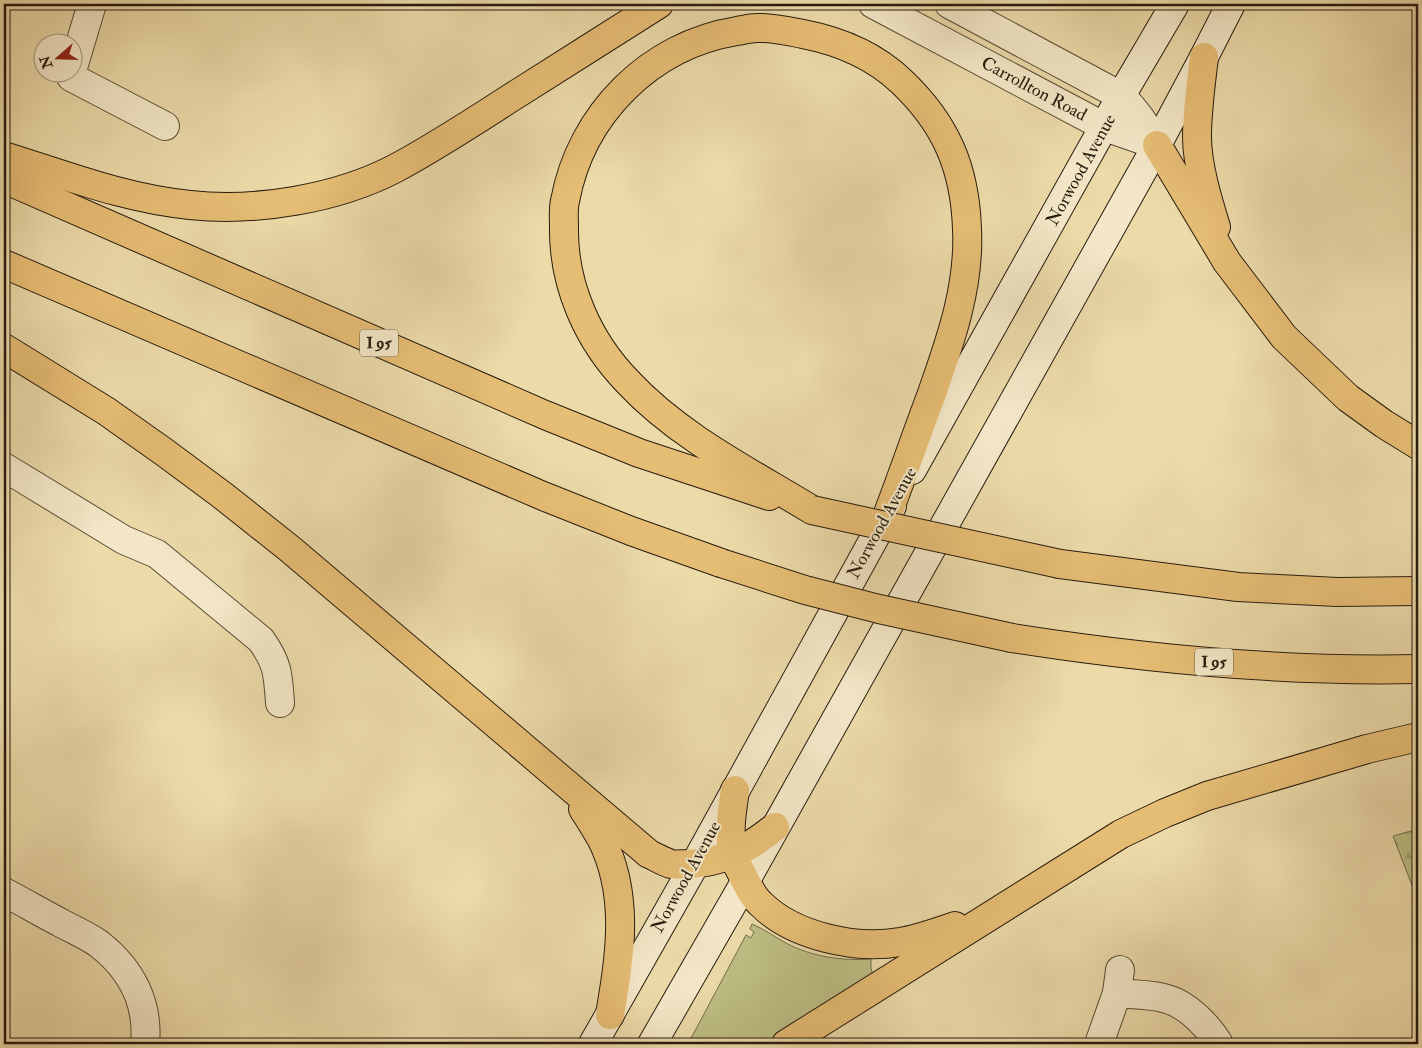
<svg xmlns="http://www.w3.org/2000/svg" width="1422" height="1048" font-family="'IM FELL Double Pica',serif">
  <style>
    .green { fill: #bdbe84; stroke: #726c49 }
    .forest { fill: url(#forest-firs); stroke: #726c49 }
    .lines { fill: none; stroke-linecap: round; stroke-linejoin: round }
    .street-casing { stroke: #584b35; stroke-width: 30 }
    .secondary-casing { stroke: #271b0e; stroke-width: 30 }
    .highway-casing { stroke: #271b0e; stroke-width: 30 }
    .street { stroke: #f3e7c7; stroke-width: 28 }
    .secondary { stroke: #f3e7c7; stroke-width: 28 }
    .highway { stroke: #e6bd74; stroke-width: 28 }
    .highway-bridge-casing { stroke: #271b0e; stroke-width: 30; stroke-linecap: butt }
    .highway-bridge { stroke: #e6bd74; stroke-width: 28 }
    .labels { text-anchor: middle; dominant-baseline: central; stroke-width: 4; stroke-linejoin: round; paint-order: stroke }
    .shield { fill: #f3e7c7; stroke: #645846; stroke-width: 1 }
    .shield-label { font-size: 16px; font-weight: bold; fill: #271b0e }
    .street-label { font-size: 18px; fill: #271b0e; stroke: #f3e7c7 }
  </style>
  <defs>
    <pattern id="forest-firs" width="22" height="20" patternUnits="userSpaceOnUse" patternTransform="scale(1.25)"><rect width="22" height="20" fill="#bdbe84"/><path d="M5 1l3.5 6h-7zM16 11l3.5 6h-7z" fill="#a2a371"/></pattern>
  </defs>
  <rect width="100%" height="100%" fill="#ecdaa9"/>
  <filter id="stains"><feTurbulence type="fractalNoise" baseFrequency=".004" numOctaves="4"/><feColorMatrix values="0 0 0 0 .2 0 0 0 0 .09 0 0 0 0 .02 0 0 0 .5 -.17"/></filter>
  <radialGradient id="worn" r=".72"><stop offset=".6" stop-color="#630" stop-opacity="0"/><stop offset="1" stop-color="#630" stop-opacity=".3"/></radialGradient>
  <path class="green" d="M752,924c12,5 23,13 34,19 26,14 57,18 85,16v10l3,9 -105,66h-81l58,-109 5,3 3,-6 -4,-3z"/>
  <path class="forest" d="M1418,829v72l-25,-65z"/>
  <g class="lines">
    <g class="street-casing">
      <g id="street">
        <path d="M873,4l232,123 52,18"/>
        <path d="M949,4l172,92c16,15 26,30 36,49"/>
        <path d="M72,71l20,-67"/>
        <path d="M72,72l-1,5 94,49"/>
        <path d="M4,467l120,73 33,14 104,86c17,24 17,34 19,63"/>
        <path d="M4,892c19,10 38,21 57,31 13,7 27,13 38,21 32,25 50,59 46,100"/>
        <path d="M1117,993c16,2 34,1 50,6 21,6 41,27 52,45"/>
        <path d="M1099,1044l18,-51 3,-23"/>
      </g>
    </g>
    <g class="secondary-casing">
      <g id="secondary">
        <path d="M912,470l209,-374 54,-92"/>
        <path d="M593,1044l102,-180 197,-358"/>
        <path d="M652,1044l93,-162 412,-737 47,-88 27,-53"/>
      </g>
    </g>
    <g class="highway-casing">
      <g id="highway">
        <path d="M1204,57c-3,26 -7,53 -7,80 0,28 11,64 19,90"/>
        <path d="M1157,145l70,117 57,75 64,61 36,26 34,21"/>
        <path d="M4,156c61,19 122,43 186,49 66,7 147,-6 206,-37 39,-21 76,-45 113,-69 50,-32 100,-63 150,-95"/>
        <path d="M4,179l541,236 94,38 130,43"/>
        <path d="M4,264l539,232 88,35 90,32"/>
        <path d="M4,348l102,63 58,41 58,43 68,54 359,305c7,3 15,8 22,10 4,1 11,0 15,0 37,-1 62,-15 89,-37"/>
        <path d="M812,510c-62,-38 -134,-74 -184,-128 -40,-41 -65,-97 -64,-155 0,-8 -1,-18 1,-26 16,-87 85,-156 172,-170 6,-1 13,-3 20,-3 15,-1 31,3 46,6 36,7 72,22 99,48 44,42 63,86 65,147 3,58 -17,113 -36,167 -14,37 -27,75 -41,112"/>
        <path d="M1060,564l178,23 99,5 81,-1"/>
        <path d="M1012,638c134,21 270,34 406,31"/>
        <path d="M735,790c-3,20 -7,44 -2,64 1,6 5,12 8,18 5,10 11,24 20,32 32,32 95,46 139,38 19,-3 37,-10 55,-16"/>
        <path d="M583,809c6,9 12,19 18,29 29,57 19,117 9,177"/>
        <path d="M786,1044l335,-210 44,-21 42,-17 160,-47 51,-12"/>
      </g>
    </g>
    <use href="#street" class="street"/>
    <use href="#secondary" class="secondary"/>
    <use href="#highway" class="highway"/>
    <g class="highway-bridge-casing">
      <g id="highway-bridge">
        <path d="M812,510l248,54"/>
        <path d="M721,563l84,27 74,19 133,29"/>
      </g>
    </g>
    <use href="#highway-bridge" class="highway-bridge"/>
  </g>
  <g class="labels">
    <g class="shield">
      <rect x="360" y="329.5" width="38" height="27" rx="4"/>
      <rect x="1195" y="648.5" width="38" height="27" rx="4"/>
    </g>
    <g class="shield-label">
      <text x="379" y="343">I 95</text>
      <text x="1214" y="662">I 95</text>
    </g>
    <g class="street-label">
      <text transform="translate(1034 89) rotate(28)">Carrollton Road</text>
      <text transform="translate(1081 170) rotate(-61)">Norwood Avenue</text>
      <text transform="translate(882 523) rotate(-61)">Norwood Avenue</text>
      <text transform="translate(686 877) rotate(-61)">Norwood Avenue</text>
    </g>
  </g>
  <rect width="1422" height="1048" fill="none" stroke="#ecdaa9" stroke-width="20"/>
  <rect x="5" y="5" width="1412" height="1038" fill="none" stroke="#271b0e" stroke-width="2.5"/>
  <rect x="10" y="10" width="1402" height="1028" fill="none" stroke="#271b0e"/>
  <g transform="translate(58 58) rotate(250)"><circle r="24" fill="#f3e7c7" stroke="#a1957d"/>
  <path d="M0-4L9 19L0 12L-9 19Z" fill="#8f2418"/>
  <text y="-8" font-size="14" font-weight="bold" text-anchor="middle" fill="#271b0e">N</text>
  </g>
  <rect width="100%" height="100%" filter="url(#stains)"/>
  <rect width="100%" height="100%" fill="url(#worn)"/>
</svg>
